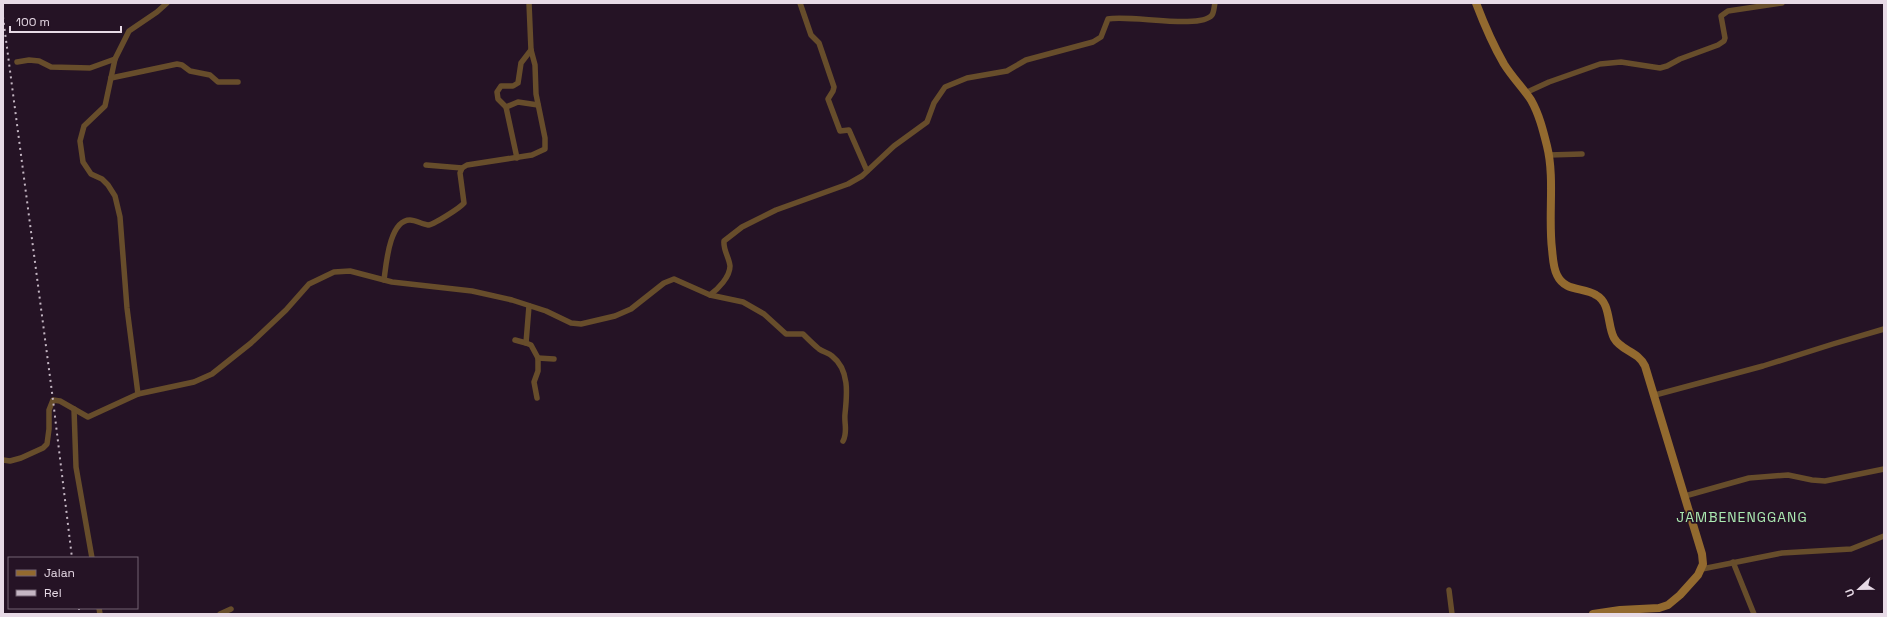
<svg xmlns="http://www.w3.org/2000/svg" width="1887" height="617" font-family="'Space Grotesk',sans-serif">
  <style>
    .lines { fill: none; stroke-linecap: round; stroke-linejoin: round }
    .street { stroke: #674d2b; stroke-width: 5.5 }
    .secondary { stroke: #936a2f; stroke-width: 8 }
    .rail { stroke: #c4b6c3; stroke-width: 2; stroke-dasharray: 2 4; stroke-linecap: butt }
    .labels { text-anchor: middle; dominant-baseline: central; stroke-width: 3.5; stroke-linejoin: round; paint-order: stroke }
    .quarter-label { font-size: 14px; letter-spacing: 1px; fill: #abeab2; stroke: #251325 }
  </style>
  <rect width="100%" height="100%" fill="#251325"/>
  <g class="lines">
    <g class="street">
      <path d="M800,3l11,32 8,8 15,44 -1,4 -5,8 12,32 9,-1 18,41"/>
      <path d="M17,62l12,-2 10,1 12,6 39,1 25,-9"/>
      <path d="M111,78l66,-14 5,1 8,6 20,4 8,7h20"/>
      <path d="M1525,93l24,-11 51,-18 21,-2 39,6 7,-2 13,-7 38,-14 6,-4 1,-3 -4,-22 7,-5 54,-8"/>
      <path d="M506,107l12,-5 20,3"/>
      <path d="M1549,155l33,-1"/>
      <path d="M517,158l-11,-51 -8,-8 -1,-7 4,-6h12l5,-3 3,-20 10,-13"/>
      <path d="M426,165l36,3"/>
      <path d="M384,280c2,-14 5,-60 26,-60 5,0 12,4 18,5 5,0 32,-17 36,-22l-4,-30 2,-5 5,-3 65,-10 13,-6v-11l-9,-44 -1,-29 -4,-15 -2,-47"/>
      <path d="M710,295l33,7 21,12 22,20h17c5,5 10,10 16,15 4,3 10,4 13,7 18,14 15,39 13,58 -1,10 3,18 -2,27"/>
      <path d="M515,340l11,3 3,-37"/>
      <path d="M526,343l5,2 7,13v13l-4,11 3,16"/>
      <path d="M538,358l16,1"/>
      <path d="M138,394l-11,-86 -7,-91 -5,-21 -7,-11 -6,-6 -11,-5 -8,-12 -3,-21 4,-15 21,-20 10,-47 14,-28 28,-19 10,-9"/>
      <path d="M1655,395l108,-29 70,-22 51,-15"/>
      <path d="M74,409l2,58 16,91"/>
      <path d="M3,460l7,1 11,-3 22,-10 4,-4 2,-15v-19l4,-10 7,1 28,16 50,-23 56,-12 18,-8 39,-31 35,-33 23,-26 25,-12 16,-1 42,11 80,9 40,9 34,11 25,12 10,1 34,-8 16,-7 33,-26 10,-4 36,16c8,-6 20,-18 20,-29 -1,-9 -7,-16 -6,-25l18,-14 34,-17 72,-26 14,-8 32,-30 33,-24 7,-19 11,-16 22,-9 40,-7 19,-11 67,-18 8,-5 7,-18c20,-5 92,11 104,-4 2,-3 2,-8 3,-12"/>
      <path d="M1685,496l64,-18 39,-3 24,5 13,1 59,-12"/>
      <path d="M1733,562l21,52"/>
      <path d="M1702,569l80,-16 69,-4 33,-13"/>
      <path d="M1449,590l3,24"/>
      <path d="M99,608l1,6"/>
      <path d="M220,614l11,-5"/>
    </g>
    <path class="secondary" d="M1476,3c8,21 17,42 28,61 8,13 19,24 27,36 8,14 12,30 16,46 8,32 1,70 5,103 1,9 1,18 5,26 8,17 26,12 39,20 15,8 11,30 18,43 7,13 24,13 31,28l57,188 1,10 -5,11 -18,20 -12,10 -9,3 -39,2 -27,4"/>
    <g class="rail">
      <path d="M3,17l50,383 19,158"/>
      <path d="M79,608v6"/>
    </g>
  </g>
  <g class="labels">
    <g class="quarter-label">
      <text x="1742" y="517">JAMBENENGGANG</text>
    </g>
  </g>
  <rect width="1887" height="617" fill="none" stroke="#e7dae6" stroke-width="8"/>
  <rect x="8" y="557" width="130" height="52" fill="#251325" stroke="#736372"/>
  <rect x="16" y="570" width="20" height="6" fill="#936a2f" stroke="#736372"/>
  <text x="44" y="577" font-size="12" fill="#e7dae6">Jalan</text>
  <rect x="16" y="590" width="20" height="6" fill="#c4b6c3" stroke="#736372"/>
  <text x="44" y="597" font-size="12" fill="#e7dae6">Rel</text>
  <g transform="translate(1859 589) rotate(248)" stroke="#251325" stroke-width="3" paint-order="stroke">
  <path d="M0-3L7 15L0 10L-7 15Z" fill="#e7dae6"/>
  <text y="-6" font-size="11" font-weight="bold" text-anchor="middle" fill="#e7dae6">U</text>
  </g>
  <path d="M10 26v6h111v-6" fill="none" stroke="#e7dae6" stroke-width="2"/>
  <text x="16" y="26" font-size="12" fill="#e7dae6" stroke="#251325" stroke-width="3" paint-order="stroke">100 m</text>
</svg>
